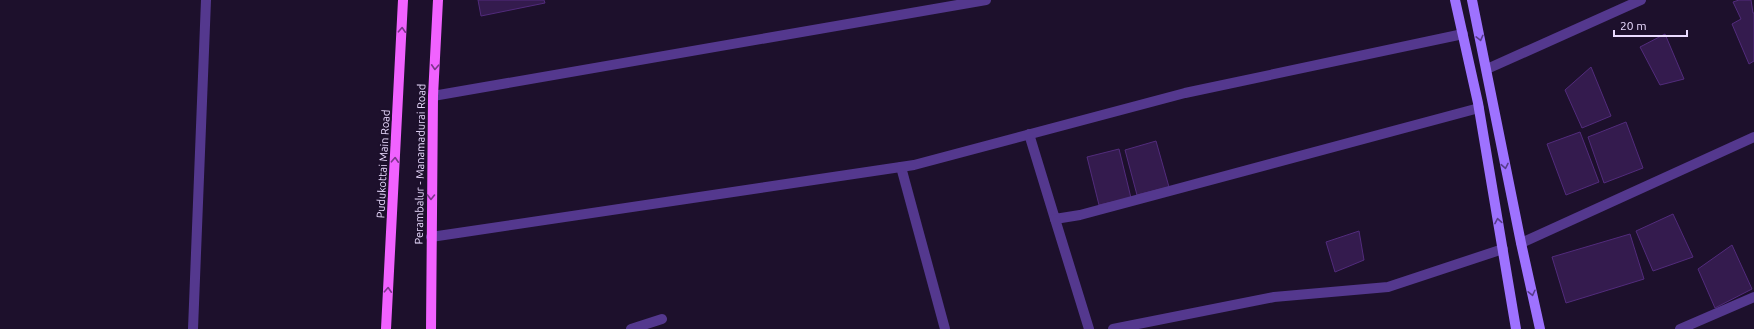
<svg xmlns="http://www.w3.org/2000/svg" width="1754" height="329" font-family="Ubuntu,sans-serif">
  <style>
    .building { fill: #341b4e; stroke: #522b7c }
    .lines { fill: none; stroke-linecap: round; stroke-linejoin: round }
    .street { stroke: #54388e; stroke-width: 10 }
    .secondary { stroke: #9e72ff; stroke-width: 10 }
    .primary { stroke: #f162ff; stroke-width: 10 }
    .oneway { stroke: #7c358b }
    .oneway2 { stroke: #573c8b }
    .labels { text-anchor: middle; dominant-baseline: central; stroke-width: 4; stroke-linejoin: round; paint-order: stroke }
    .street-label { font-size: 11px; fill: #eadbff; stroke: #1d102c }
  </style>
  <rect width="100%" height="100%" fill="#1d102c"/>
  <g class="building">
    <path d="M478,0h66l1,3 -64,13z"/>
    <path d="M1739,0h12l2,13h1v48l-5,3 -17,-40 9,-5 -8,-17z"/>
    <path d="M1665,34l19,45 -24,6 -20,-38z"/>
    <path d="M1591,67l20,49 -29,12 -17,-38z"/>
    <path d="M1626,122l17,46 -39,15 -16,-46z"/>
    <path d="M1580,132l19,50 -33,13 -19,-51z"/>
    <path d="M1156,141l13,46 -32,8 -12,-45z"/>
    <path d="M1119,149l12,49 -32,7 -12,-48z"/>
    <path d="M1673,214l20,43 -40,14 -17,-40z"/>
    <path d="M1359,231l5,29 -29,12 -9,-30z"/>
    <path d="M1630,234l14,45 -78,24 -14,-46z"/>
    <path d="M1732,245l20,44 -37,19 -17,-39z"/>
  </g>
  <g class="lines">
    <g class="street">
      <path d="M1487,69l154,-69"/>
      <path d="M433,96l553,-96"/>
      <path d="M1029,134l26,85 25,-4 399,-107"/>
      <path d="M901,167l44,162"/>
      <path d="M1055,219l34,110"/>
      <path d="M431,237l483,-72 271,-72 278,-59"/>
      <path d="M1521,243l233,-106"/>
      <path d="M193,329l13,-329"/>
      <path d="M631,329l31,-10"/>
      <path d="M1113,329l161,-32 114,-10 115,-38"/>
      <path d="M1680,329l74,-32"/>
    </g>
    <g class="secondary">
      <path d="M1455,0l23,103 38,226"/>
      <path d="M1472,0l49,243 19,86"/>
    </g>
    <g class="primary">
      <path d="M386,329l17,-329"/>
      <path d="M431,329l2,-233 5,-96"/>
    </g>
  </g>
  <defs><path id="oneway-chevron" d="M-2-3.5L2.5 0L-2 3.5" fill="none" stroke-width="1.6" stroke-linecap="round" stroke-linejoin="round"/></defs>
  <g class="oneway">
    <use href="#oneway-chevron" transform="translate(402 30) rotate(-87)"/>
    <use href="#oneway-chevron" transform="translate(435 67) rotate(93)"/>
    <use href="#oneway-chevron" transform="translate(395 160) rotate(-87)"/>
    <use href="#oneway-chevron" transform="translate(431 197) rotate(91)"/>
    <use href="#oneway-chevron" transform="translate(388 290) rotate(-87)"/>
  </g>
  <g class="oneway2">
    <use href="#oneway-chevron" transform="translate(1480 38) rotate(76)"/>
    <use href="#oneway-chevron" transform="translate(1505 166) rotate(79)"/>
    <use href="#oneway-chevron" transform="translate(1498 221) rotate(-100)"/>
    <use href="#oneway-chevron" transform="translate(1532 293) rotate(77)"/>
  </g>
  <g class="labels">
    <g class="street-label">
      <text transform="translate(383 164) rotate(-87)">Pudukottai Main Road</text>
      <text transform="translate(420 164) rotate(-89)">Perambalur - Manamadurai Road</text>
    </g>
  </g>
  <path d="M1614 30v6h73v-6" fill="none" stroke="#eadbff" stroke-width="2"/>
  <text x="1620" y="30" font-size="12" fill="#eadbff" stroke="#1d102c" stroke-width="3" paint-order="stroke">20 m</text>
</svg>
